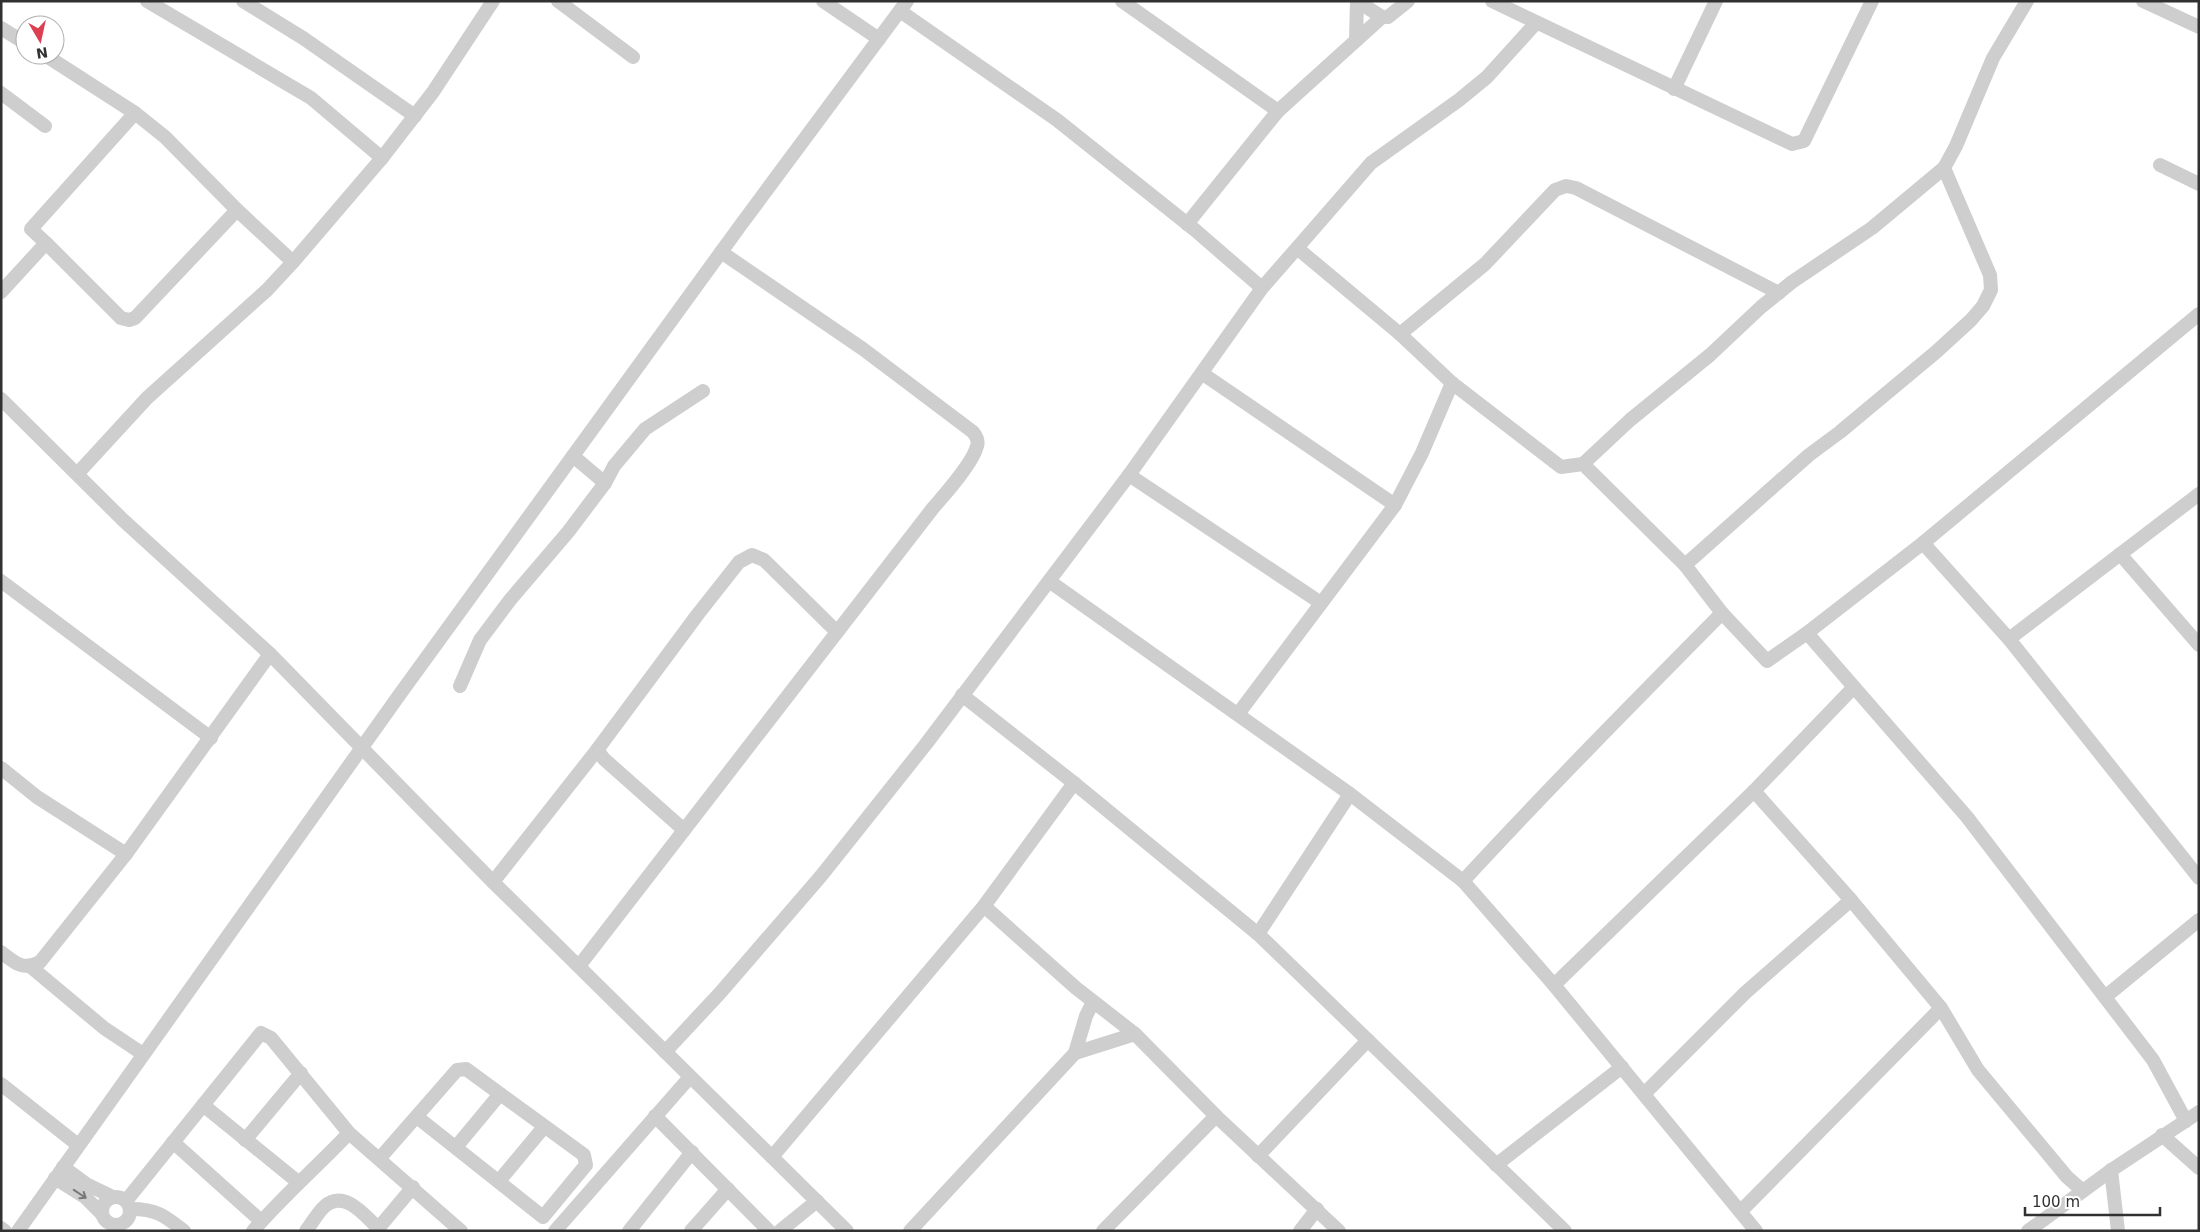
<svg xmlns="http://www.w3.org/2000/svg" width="2200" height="1232" font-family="'DejaVu Sans',sans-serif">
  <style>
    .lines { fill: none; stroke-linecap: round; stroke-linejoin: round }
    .minor { stroke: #cecece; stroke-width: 14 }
    .oneway { stroke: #787878 }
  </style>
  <rect width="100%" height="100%" fill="#fff"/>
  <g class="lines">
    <g class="minor">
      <path d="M147,1l164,97 71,60"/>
      <path d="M243,1l60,37 112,78"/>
      <path d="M558,1l75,56"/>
      <path d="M823,1l56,38"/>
      <path d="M1122,1l156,110"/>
      <path d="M1357,1l25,16h6l20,-16"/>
      <path d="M1492,1l300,143 12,-3 68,-140"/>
      <path d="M2143,1l56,26"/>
      <path d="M900,11l157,109 138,110 67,58"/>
      <path d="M1,28l24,15"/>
      <path d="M1356,40l1,-39"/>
      <path d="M45,55l90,58 30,24 72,73 56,52"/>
      <path d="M1674,89l42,-88"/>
      <path d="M1,93l44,33"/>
      <path d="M2160,165l39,19"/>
      <path d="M1187,224l91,-113 104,-94"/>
      <path d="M46,243l75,75 8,2 6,-2 102,-108"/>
      <path d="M1297,248l74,-85 88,-63 28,-23 49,-54"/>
      <path d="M1,292l45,-49 -15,-14 104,-116"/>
      <path d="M1400,334l85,-70 70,-74 11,-4 10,2 203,105"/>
      <path d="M1203,374l192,131"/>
      <path d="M1,399l122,121 147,134 223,228 354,349"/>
      <path d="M573,456l32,27"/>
      <path d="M1583,464l47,-44 80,-65 51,-48 31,-25 80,-54 72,-60"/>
      <path d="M78,473l69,-75 120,-108 26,-28 89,-104 51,-66 60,-91"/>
      <path d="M1129,475l192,128"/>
      <path d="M1923,543l86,96 190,239"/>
      <path d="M2120,554l79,91"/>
      <path d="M1685,565l124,-110 31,-23 96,-80 35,-32 12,-14 8,-16 -1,-15 -46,-107 12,-22 37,-88 34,-57"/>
      <path d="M1,581l210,157"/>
      <path d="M1049,581l301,213 113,87 91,104 202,246"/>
      <path d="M1807,633l160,184 186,243 33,61"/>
      <path d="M2009,639l190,-145"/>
      <path d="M460,686l20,-46 30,-40 58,-68 37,-49 9,-17 31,-37 58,-38"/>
      <path d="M962,695l112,88 184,151 307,297"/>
      <path d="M1238,714l157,-209 27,-52 30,-70"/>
      <path d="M1,768l36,29 89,57"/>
      <path d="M1754,791l97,109 90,108 37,62 89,107 16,14"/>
      <path d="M684,830l-80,-71 -7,-9 101,-136 41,-52 13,-7 12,5 73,72"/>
      <path d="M1463,881c84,-91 171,-179 259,-268l45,48 40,-28 116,-90 276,-229"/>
      <path d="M493,882l104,-132"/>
      <path d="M984,906l92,82 59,46 81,82 123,115"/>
      <path d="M1258,934l92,-140"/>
      <path d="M1,952c14,11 22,19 39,10l86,-108 144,-200"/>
      <path d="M579,966l354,-458c12,-14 40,-45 44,-62 2,-5 -1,-10 -4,-14l-110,-83 -142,-97"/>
      <path d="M31,967l73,61 39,26"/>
      <path d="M1554,985l200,-194 100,-104"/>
      <path d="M2105,997l94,-77"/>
      <path d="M665,1052l55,-59 101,-117 105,-132 203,-269 133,-187 35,-40 103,86 52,49 109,84 22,-3 102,101 37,48"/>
      <path d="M1075,1053l60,-19"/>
      <path d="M1,1084l77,61"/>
      <path d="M1644,1094l101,-101 106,-93"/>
      <path d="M203,1105l95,77"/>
      <path d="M655,1116l114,115"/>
      <path d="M2162,1135l37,33"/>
      <path d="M245,1140l56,-67"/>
      <path d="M173,1142l88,79"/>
      <path d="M456,1147l44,-53"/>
      <path d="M1258,1156l110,-116"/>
      <path d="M772,1157l212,-251 90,-123"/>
      <path d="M380,1158l77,-88 9,-1 118,86 2,10 -43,52 -126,-100"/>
      <path d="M1496,1165l126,-98"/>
      <path d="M63,1167l23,17 27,13"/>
      <path d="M2111,1170l7,61"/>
      <path d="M55,1178l30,19 17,17"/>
      <path d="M499,1181l45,-54"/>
      <circle cx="116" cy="1211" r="14"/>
      <path d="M126,1201l135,-168 10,5 78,95 112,98"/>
      <path d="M131,1209c25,0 33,6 53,22"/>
      <path d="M1741,1211l200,-203"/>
      <path d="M1,1228l4,3"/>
      <path d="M18,1231l382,-537 340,-468 167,-225"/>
      <path d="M253,1231c30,-35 65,-65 96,-98"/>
      <path d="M306,1231c6,-8 12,-19 19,-25 20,-17 40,10 53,22"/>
      <path d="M376,1231l37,-44"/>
      <path d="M555,1231l135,-154"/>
      <path d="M629,1231l63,-79"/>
      <path d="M691,1231l37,-42"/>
      <path d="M780,1231l37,-30"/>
      <path d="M910,1231l165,-178 11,-37 7,-14"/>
      <path d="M1103,1231l113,-115"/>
      <path d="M1300,1231l17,-22"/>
      <path d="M2028,1231l85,-62 86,-57"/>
    </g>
  </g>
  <defs><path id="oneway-shaft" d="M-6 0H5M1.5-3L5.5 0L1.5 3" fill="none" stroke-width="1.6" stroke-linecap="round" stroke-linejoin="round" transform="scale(1.25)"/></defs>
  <use class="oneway" href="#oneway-shaft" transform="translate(80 1194) rotate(34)"/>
  <rect width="2200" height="1232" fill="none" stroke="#313131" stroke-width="5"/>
  <g transform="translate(40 40) rotate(171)"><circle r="24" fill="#ffffff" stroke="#adadad"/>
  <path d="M0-4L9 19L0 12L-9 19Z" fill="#dc3e52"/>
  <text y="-8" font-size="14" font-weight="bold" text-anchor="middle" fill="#313131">N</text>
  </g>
  <path d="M2025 1207v8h135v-8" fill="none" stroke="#313131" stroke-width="2.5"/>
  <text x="2032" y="1207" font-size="15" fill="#313131" stroke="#ffffff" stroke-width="4" paint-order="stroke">100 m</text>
</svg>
